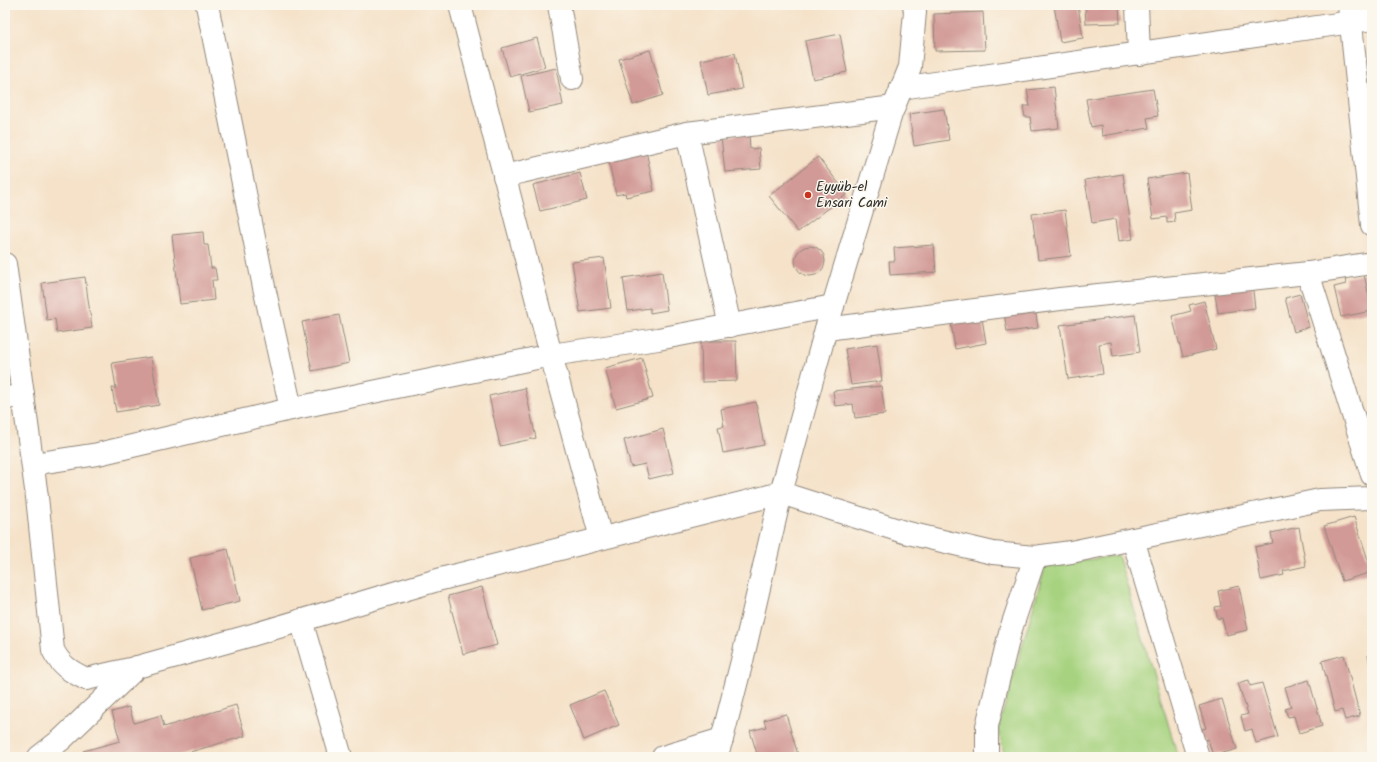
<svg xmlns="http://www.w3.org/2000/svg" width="1377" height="762" font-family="Kalam,sans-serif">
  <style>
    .green { fill: #a7d380; stroke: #697f56 }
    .building { fill: #d29a96 }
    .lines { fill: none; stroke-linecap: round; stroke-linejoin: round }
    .minor-casing { stroke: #90867a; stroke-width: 24 }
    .minor { stroke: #fff; stroke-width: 22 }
    .poi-dot { fill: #c8321e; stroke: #fbf7ec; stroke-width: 1.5 }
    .labels { text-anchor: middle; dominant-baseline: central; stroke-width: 3; stroke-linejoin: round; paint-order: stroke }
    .poi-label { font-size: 14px; fill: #2b2b2b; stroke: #fbf7ec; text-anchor: start }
  </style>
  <rect width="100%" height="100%" fill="#fbf7ec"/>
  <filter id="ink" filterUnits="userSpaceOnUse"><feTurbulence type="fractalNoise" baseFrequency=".025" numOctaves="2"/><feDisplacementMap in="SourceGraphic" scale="8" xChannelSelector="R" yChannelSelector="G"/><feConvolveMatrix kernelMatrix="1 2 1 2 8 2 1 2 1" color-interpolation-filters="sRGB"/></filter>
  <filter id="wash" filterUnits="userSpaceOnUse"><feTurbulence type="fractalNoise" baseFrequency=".012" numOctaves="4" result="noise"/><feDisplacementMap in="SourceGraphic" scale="16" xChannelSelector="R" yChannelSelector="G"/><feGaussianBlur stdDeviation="0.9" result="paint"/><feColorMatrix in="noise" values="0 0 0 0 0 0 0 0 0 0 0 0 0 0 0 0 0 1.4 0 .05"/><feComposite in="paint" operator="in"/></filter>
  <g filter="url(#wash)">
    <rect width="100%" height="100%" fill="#f5e2c9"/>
    <path class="green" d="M1118,555l60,202h-173l-7,-28 47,-162z"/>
    <g id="blocks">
      <g class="building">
        <path d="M1054,5h24l5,33 -23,4z"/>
        <path d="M1085,5h34l1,18 -34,1z"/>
        <path d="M983,12l2,38 -50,1 -1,-37z"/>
        <path d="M840,34l7,38 -34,7 -8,-38z"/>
        <path d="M537,38l8,29 -35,10 -8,-29z"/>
        <path d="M650,50l13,45 -30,10 -14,-46z"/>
        <path d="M735,53l7,36 -34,6 -7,-35z"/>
        <path d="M556,68l7,37 -34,7 -8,-36z"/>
        <path d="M1054,87l5,41 -27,3 -2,-14h-5l-2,-11h7l-3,-16z"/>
        <path d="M1153,89l5,27 -11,2 2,10 -47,8 -1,-11 -10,2 -5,-28z"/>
        <path d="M944,109l5,31 -35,6 -5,-32z"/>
        <path d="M749,134l1,15 9,-1 2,21 -36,3 -4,-35z"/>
        <path d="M645,145l9,46 -28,6 -1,-4 -9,2 -9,-42z"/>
        <path d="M818,157l29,37 -49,38 -29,-36z"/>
        <path d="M580,173l7,27 -47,11 -7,-26z"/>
        <path d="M1187,173l5,37 -18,3 1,9 -8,1v-6l-14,2 -6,-40z"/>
        <path d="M1123,174l10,65 -14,2 -3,-22 -24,4 -7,-43z"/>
        <path d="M1065,210l6,46 -33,4 -6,-46z"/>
        <path d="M203,232l1,13h4l3,23h4l2,12h-5l2,20 -34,4 -8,-69z"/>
        <path d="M934,245l2,27 -46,3 -1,-14h6l-1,-13z"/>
        <circle cx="810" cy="261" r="15"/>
        <path d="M604,258l7,50 -31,4 -8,-50z"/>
        <path d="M662,272l5,38 -17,3v-5l-22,3 -5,-33z"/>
        <path d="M1364,274l8,37 -31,6 -7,-30 12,-3 -1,-6z"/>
        <path d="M85,277l7,51 -35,5 -2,-14 -8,1 -5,-37z"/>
        <path d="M1252,283l3,25 -37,5 -4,-25z"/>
        <path d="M1300,294l9,33 -15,5 -9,-34z"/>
        <path d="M1204,301l12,48 -33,8 -11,-41 19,-5 -2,-6z"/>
        <path d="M1035,308l3,20 -31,4 -3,-19z"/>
        <path d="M339,315l10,48 -37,8 -10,-49z"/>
        <path d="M1135,315l5,37 -27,4 -2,-14 -12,2 4,30 -35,5 -8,-54z"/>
        <path d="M982,318l4,25 -31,6 -4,-26z"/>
        <path d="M701,341h35l1,40 -35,1z"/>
        <path d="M877,344l5,37 -31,4 -6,-36z"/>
        <path d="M151,357l8,48 -43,7 -4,-24h4l-4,-25z"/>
        <path d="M642,358l11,40 -37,10 -11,-40z"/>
        <path d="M881,386l4,28 -30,4 -2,-14 -18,2 -2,-15z"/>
        <path d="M525,388l11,50 -36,8 -11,-50z"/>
        <path d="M756,402l8,43 -41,8 -5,-26 6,-1 -3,-17z"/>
        <path d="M663,429l11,44 -25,6 -4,-15 -14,3 -7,-27z"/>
        <path d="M1354,517l18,55 -30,9 -18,-55z"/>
        <path d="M1299,527l7,39 -23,5 1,4 -23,5 -6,-33 18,-4 -2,-10z"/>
        <path d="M228,549l12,52 -38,9 -12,-52z"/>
        <path d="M1239,586l9,44 -22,5 -4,-17 -4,1 -3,-12 6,-1 -3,-15z"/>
        <path d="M482,587l15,58 -34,9 -15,-58z"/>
        <path d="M1372,654v17h-1l-3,-16z"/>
        <path d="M1344,655l16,61 -15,4 -3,-10 -7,2 -13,-51z"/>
        <path d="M1249,680l1,6 12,-3 16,54 -22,6 -4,-14 -7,2 -4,-15 7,-2 -10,-31z"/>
        <path d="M1309,680l13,46 -23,7 -5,-17 -6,1 -3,-8 6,-2 -6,-20z"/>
        <path d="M604,691l15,34 -35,15 -14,-35z"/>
        <path d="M1222,699l15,50 -24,7 -5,-17 -4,1 -4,-10 6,-2 -7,-22z"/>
        <path d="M236,705l9,31 -72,21h-88l-2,-6 37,-10 -8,-29 17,-5 5,16 27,-8 3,12z"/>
        <path d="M786,714l12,41 -8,2h-32l-8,-26 16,-4 -2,-7z"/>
      </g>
    </g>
  </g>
  <g filter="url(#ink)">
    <use href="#blocks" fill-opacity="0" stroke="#90867a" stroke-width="1"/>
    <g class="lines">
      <g class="minor-casing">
        <g id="minor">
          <path d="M207,5l57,282 27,122 260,-54 107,-16 175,-33"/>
          <path d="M460,5l91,350 50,183"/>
          <path d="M559,5l13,74"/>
          <path d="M914,5l1,7 -5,55 -19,47 -65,215 -45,164 123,39 89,21 42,4 36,-5 249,-52 52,-2"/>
          <path d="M1137,5l2,49"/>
          <path d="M1349,5l23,220"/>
          <path d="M901,88l471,-69"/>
          <path d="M687,133l43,193"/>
          <path d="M504,176l183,-43 207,-26"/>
          <path d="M1372,263l-64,10 64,202"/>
          <path d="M5,264l32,233 16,153c8,16 17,21 33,29l44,-10 122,-34 189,-56 340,-86 -39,168 -20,78 -6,18"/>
          <path d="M826,329l234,-30 248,-26"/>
          <path d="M5,399l18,-5"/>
          <path d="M33,464l65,-10 193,-45"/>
          <path d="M1133,539l65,218"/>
          <path d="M301,620l40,137"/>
          <path d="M39,757l23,-18 75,-72"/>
          <path d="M663,757l59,-18"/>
          <path d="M987,757v-31l23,-94 25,-75"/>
        </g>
      </g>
      <use href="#minor" class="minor"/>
    </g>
  </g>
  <circle class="poi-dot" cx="808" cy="195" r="4"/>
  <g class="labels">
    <g class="poi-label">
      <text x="816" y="187">Eyyüb-el<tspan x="816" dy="16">Ensari Cami</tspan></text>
    </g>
  </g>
  <rect width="1377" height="762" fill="none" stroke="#fbf7ec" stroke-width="20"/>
</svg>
